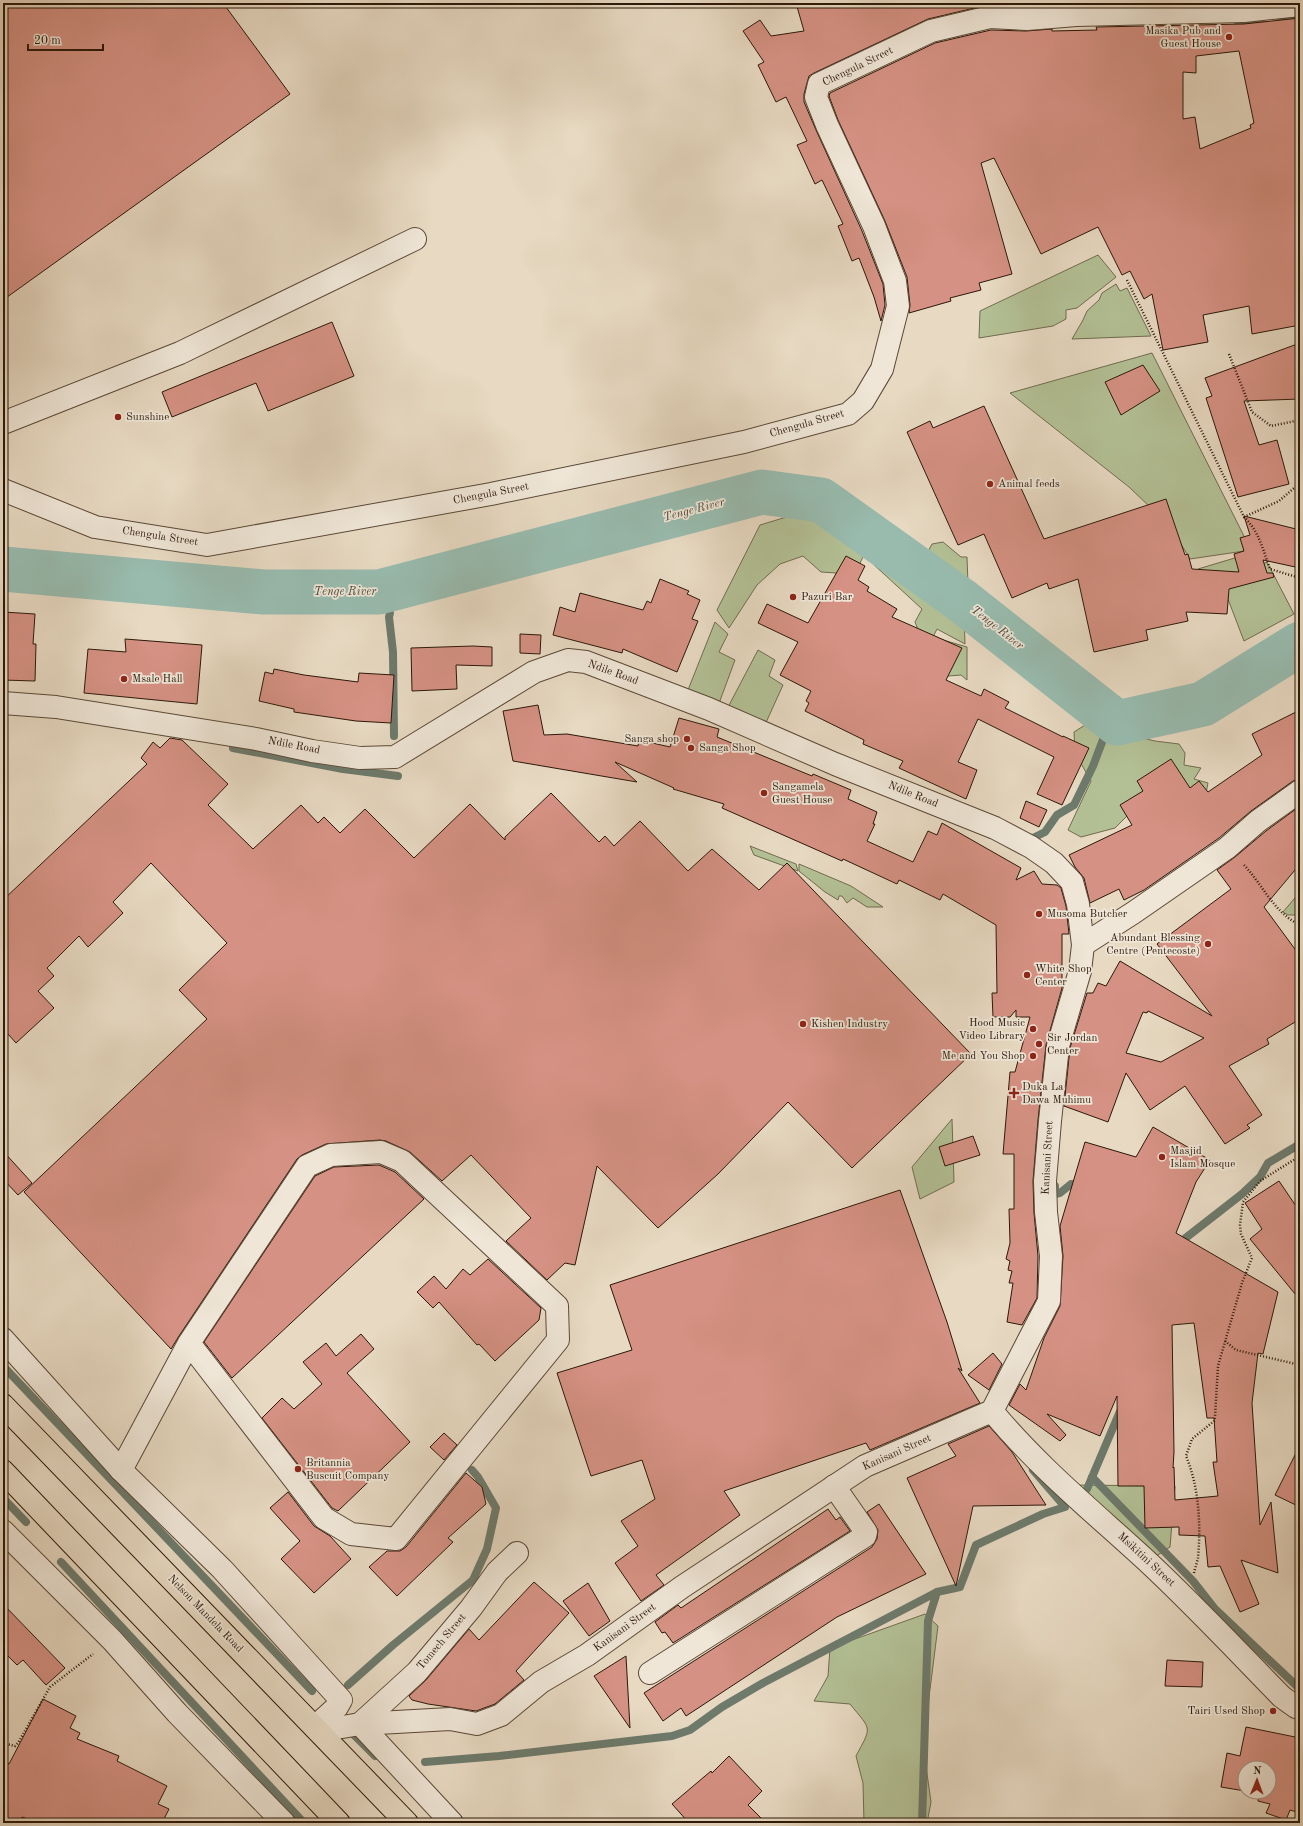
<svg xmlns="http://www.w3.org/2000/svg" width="1303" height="1826" font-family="'Old Standard TT',serif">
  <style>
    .green { fill: #b3c095; stroke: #706c4f }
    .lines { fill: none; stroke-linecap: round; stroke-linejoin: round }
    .stream { stroke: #6d7a6c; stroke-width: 8 }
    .river { stroke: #98bbae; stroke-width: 45 }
    .building { fill: #d59183; stroke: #2c1809; fill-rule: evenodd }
    .minor-casing { stroke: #5b4837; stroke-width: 24 }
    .major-casing { stroke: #2c1809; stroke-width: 24 }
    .path { stroke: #2c1809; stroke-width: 2.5; stroke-dasharray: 1 2; stroke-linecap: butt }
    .minor { stroke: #efe6d7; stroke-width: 22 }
    .major { stroke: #e7d9c2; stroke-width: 22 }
    .poi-dot { fill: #8f2418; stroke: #efe6d7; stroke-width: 1.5 }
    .labels { text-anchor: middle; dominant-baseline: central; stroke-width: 3.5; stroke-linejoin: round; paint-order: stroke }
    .poi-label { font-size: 11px; fill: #2c1809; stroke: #efe6d7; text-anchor: start }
    .street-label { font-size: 11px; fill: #2c1809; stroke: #efe6d7 }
    .water-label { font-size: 12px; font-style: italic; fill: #4c493b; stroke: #efe6d7 }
  </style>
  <rect width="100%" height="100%" fill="#e7d9c2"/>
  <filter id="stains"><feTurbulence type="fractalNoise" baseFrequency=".005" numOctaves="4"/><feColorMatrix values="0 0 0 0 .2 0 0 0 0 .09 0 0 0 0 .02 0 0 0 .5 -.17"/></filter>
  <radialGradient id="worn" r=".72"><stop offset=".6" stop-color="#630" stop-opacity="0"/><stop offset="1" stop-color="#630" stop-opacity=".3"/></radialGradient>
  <g class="green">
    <path d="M1098,255l18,22 -39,31 -11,2v9l-13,7 -74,12 1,-27z"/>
    <path d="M1116,284l4,7 7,-3 24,48 -79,3 11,-19 4,-9 12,-11 3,-7z"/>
    <path d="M1152,353l99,197 -61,9 -20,-33 -41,-39 -119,-94z"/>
    <path d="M813,509l10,1 46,41 -6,6 -7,14 -20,2 -15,-1 -18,-16 -23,8 -23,21 -28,43 -12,-18 43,-85z"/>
    <path d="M943,542l18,15h6l1,27 -43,-27 7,-13z"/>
    <path d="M1248,554l4,14 15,-6 27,52 -50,27 -18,-47 -22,-1 -6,-24z"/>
    <path d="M872,563l9,7 11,-3 40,30 4,-5 28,20 1,32 -28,-15 -4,8 34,10v33l-6,-5 -25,2 -21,-55 7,-13z"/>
    <path d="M715,622l13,12 -9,18 16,8 -17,46 -30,-16z"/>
    <path d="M758,650l17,10 -6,16 14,9 -19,42 -37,-18z"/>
    <path d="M1093,720l17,17 19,-2 26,6 24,3 6,9 -1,12 17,3 -7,11 14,4 -4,21 -72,7 -17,17 -34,9 -13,-7 23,-49 -16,-28 -1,-21z"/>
    <path d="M750,846l46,18 2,7 -44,-16z"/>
    <path d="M799,864l52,22 32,21h-16l-14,-9 -6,5 -5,-7h-3l-1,4 -13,-8 -26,-21z"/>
    <path d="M1300,892v21l-4,2h-8l-5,-3z"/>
    <path d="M952,1119l2,63 -34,17 -8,-32z"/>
    <path d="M1070,1485l105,1 -5,61 -17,11z"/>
    <path d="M925,1614l13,12 -15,119 8,57 -4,21h-63l-1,-40 -7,-27c16,-30 16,-25 -6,-52l-36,-3 14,-25 2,-28z"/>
  </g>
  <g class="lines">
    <g class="stream">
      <path d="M1049,7l19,-4"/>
      <path d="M1236,20l28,5"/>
      <path d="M1277,24l23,-10"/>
      <path d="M379,592l11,21 -1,4 4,35 1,84"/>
      <path d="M233,748l110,21 55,7"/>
      <path d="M1026,837l7,1 12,-6 12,-17 17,-10 19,-39 11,-29 13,-14"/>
      <path d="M1055,1186v8l5,-1 11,-9 13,1"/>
      <path d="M1180,1247l3,-7 59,-46 18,-17 8,-14 32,-19"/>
      <path d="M3,1366l309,325"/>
      <path d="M1092,1477l101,104 22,28 85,80"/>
      <path d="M1087,1489l34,-80"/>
      <path d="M3,1498l23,24"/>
      <path d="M61,1562l243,261"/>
      <path d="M348,1685l45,-40 80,-65 14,-31 9,-41 -18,-31 -6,-7"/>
      <path d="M354,1735l21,21"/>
      <path d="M425,1762l74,-6 173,-20 18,-6 32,-23 41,-24 174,-91 23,-5 16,-42 67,-31 22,-7 -32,-37"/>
      <path d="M922,1823l6,-202 9,-29"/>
    </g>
    <path class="river" d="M3,569l261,23h115l383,-100 59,8 140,100 156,123 86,-19 97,-60"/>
  </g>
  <g class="building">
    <path d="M3,3h220l67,91 -287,206z"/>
    <path d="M796,3h255v1l-24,2 -40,-1 -59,14 -114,54 -5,3 -5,18v8l12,28 46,101 21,53 2,21 -4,16 -7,-24 -15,-39 -7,3 -14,-35 5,-2 -21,-44 -7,4 -18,-39 10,-4 -21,-44 -10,5 -18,-37 6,-3 -21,-31 17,-11 11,16 33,-5z"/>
    <path d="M1300,18v307l-48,9 -3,-28 -46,9 5,27 -45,8 -11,-56 -8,5 -14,-28 -8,4 -24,-48 -57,27 -47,-96 -13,5 31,111 -33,9 2,7 -31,8 1,3 -42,12 1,-8 -3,-28 -22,-56 -47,-101 -9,-24 1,-3 105,-50 56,-13 35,1 26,-2v2l45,-1 -1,-3 148,-3zM1239,51l15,72 -4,2 1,3 -51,21 -5,-32 -12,2v-47l13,1v-17z"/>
    <path d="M332,322l22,54 -86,35 -12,-28 -84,34 -10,-25z"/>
    <path d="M1300,343v56l-56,2 15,44 18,-5 12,44 -51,13 -32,-99 6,-2 -7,-18z"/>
    <path d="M1143,365l17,26 -39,24 -16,-33z"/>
    <path d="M984,406l60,133 122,-40 19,56 3,-1 4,15 47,3 -5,-18 10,-3 -4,-13 10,-3 -6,-19 56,14v38l-37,-8 4,13h6l1,4 -45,12 -2,25 -41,-2 2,9 -42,9 2,10 -54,12 -16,-73 -29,10 -2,-6 -35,15 -28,-64 -26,11 -51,-113 23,-11 3,7z"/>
    <path d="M846,556l19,10 -7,14 11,7 -2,4 30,18 -5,8 70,31 -16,32 35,16 3,-7 25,13 -4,6 58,29v-1l26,12 -27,57 -25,-11 17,-37 -76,-38 -20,43 19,8 -11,29 -67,-31 4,-7 -40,-17 1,-4 -59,-29 4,-8 -3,-2 5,-10 -31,-16 18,-33 -40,-19 9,-19 41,19z"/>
    <path d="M660,579l29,12 -2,3 13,6 -8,19 6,2 -21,51 -54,-23 -1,4 -69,-18 7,-28 15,5 5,-19 63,17 4,-9 4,2z"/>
    <path d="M3,612l32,2 -2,30h3l-1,37 -32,-1z"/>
    <path d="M520,634l21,1 -1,19 -20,-1z"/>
    <path d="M125,639l77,6 -5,59 -113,-11 4,-44 38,3z"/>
    <path d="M473,646l19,1v19l-36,-1 1,24 -45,2 -1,-43z"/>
    <path d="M274,669l30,6 54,7 1,-9 35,2 -3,48 -35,-2 -62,-9v-3l-35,-8 6,-29 8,2z"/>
    <path d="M538,705l6,30 23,-1 71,12 1,-6 31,7 9,-29 40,11 -2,8 95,39 1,-2 38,16 -3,9 29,13 -4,12h2l-8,17 46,21 15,-31 9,4 5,-12 79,45 -5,12 18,-9 8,13 15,1 4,3 5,18 3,28h-7v54l-16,57 -8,75 -5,61 1,32 4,43 -1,42 -15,27 -15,-3 6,-39h-4l3,-12 -4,-1 2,-9 -4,-2 4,-16 -1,-34h5v-55h-11l7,-82h5l15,-55h-14v-7l-6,7h-17l-1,-24h5l-1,-68 -53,-31 -3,6 -41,-20 -2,4 -54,-25 -1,2 -120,-53 2,-4 -51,-15 1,-1 -59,-26 22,20 -124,-21 -10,-50z"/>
    <path d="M1300,710v69l-7,2 -42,30 -32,27 -75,52 -20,10 -5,-11 -29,14 -6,-25 -9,-11 -6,-12 63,-30 -12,-20 23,-14 -6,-10 34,-22 19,29 9,-7 9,11 54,-37 -10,-21z"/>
    <path d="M170,738l12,2 46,44 -20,21 45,44 48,-44 17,18 6,-6 16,16 25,-24 49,49 56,-54 35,36v-3l46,-44 48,49 6,-6 9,10 26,-25 48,50 24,-22 47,41 28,-27 184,191 -119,114 -64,-66 -70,72 -60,54 -61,-62 -22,99 -10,-2 -18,17 -41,-39 25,-23 -60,-63 -29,26 -32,-29 -24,-11 -6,-1 -54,4 -24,11 -5,4 -118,177 -8,13 -147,-157 183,-173 -28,-29 48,-47 -76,-80 -38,39 10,11 -35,34 -9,-11 -32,32 7,8 -16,15 16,17 -38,35 -8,-9h-5v-134l144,-136 -6,-6 12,-16 7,6z"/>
    <path d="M1026,801l21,9 -8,17 -19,-9z"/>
    <path d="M1300,806v58l-36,43 36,49v63l-33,20 2,5 -40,22 33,49 -15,10 3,3 -25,16 -40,-58 -35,24 -24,-37 -18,49 -44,-16 6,-58 17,-55h6l5,-10 8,3 14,-25 92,55 -55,-72 74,-55 -14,-19 18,-13 31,-26zM1148,1011l56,27 -43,24 -35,-9 17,-41 4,1z"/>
    <path d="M1153,1127l57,33 -14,22 -20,51 102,59 -15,62 -5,-1 -6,50 8,122 11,-23 7,71 -37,-13 18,44 -19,8 -20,-46 -12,1 -3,-31 -26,-1v-8l-34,1 -1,-42h-26l-1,-90 -17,40 -53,-22 19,21 -6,6 -51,-36 11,-21 6,6 18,-52 16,-32 3,-50 -3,-30 25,-84 51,15zM1194,1323l13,95h7l3,44h-4l5,34 -43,4 -1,-33 -1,1 1,-16 -2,-127z"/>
    <path d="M973,1136l7,19 -35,11 -6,-19z"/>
    <path d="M3,1151l29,32 -14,12 -15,-16z"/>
    <path d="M379,1165l16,7 29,27 -192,179 -28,-36 111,-166 19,-9z"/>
    <path d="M1279,1181l21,31v88l-50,-61 12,-10 -17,-26z"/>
    <path d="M900,1190l47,132 15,49 -4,-3 22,35 -110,47 -4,-7 -142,48 16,24 -84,60 8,10 -23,16 -26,-38 23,-17 -17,-25 34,-22 -13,-39 -51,16 -34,-103 75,-23 -22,-65z"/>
    <path d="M488,1259l53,49 -2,12 -44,41 -16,-17 -2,1 -38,-43 -6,6 -16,-16 17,-16 12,13 17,-20 7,6z"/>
    <path d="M361,1334l13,15 -27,24 63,69 -72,69 -6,-3 -70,-90 20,-20 12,11 28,-25 -19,-22 23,-19 10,13z"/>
    <path d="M993,1353l9,11 -13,26 -21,-15z"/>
    <path d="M989,1426l23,26 34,53 -73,1 -17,80 -49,-108 49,-22 -8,-12z"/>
    <path d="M444,1433l13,12 -13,15 -14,-13z"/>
    <path d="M1300,1445v62l-25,-12z"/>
    <path d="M466,1473l16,14 4,17 -38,34 5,4 -56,54 -28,-29 18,-16h13l6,-4z"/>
    <path d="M288,1492l26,34 16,10 21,23 -37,34 -33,-34 19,-18 -30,-33z"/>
    <path d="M879,1504l47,70 -89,43 -151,99 -5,-8 -18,13 -19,-28 228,-146 5,-8 1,-9 -11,-18z"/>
    <path d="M828,1509l8,11 4,-3 10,14 -177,112 -8,-11 -3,1 -7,-11 23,-17 3,3z"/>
    <path d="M534,1582l35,31 -53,58 8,9 -29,24 -19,7 -48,-7 -16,-4 -3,-4 17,-16 43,-51 10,11z"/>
    <path d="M588,1583l22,38 -21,15 -26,-35z"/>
    <path d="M3,1604l62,64 -19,17 -23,-25 -6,5 -9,-9h-5z"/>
    <path d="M626,1656l4,72 -36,-52z"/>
    <path d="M1167,1660l36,2 -1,25 -37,-1z"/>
    <path d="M43,1699l33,17 -6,12 10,5 -3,6 42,17 -2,5 50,25 -9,18 11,5 -7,14h-123l-17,-6 -3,6h-16v-62l6,3z"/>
    <path d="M1246,1727l54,11v75l-10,-3 -4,10 -20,-7 4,-9 -12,-3v-5l-13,-3v-1h24v-24h-24v23l-24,-4 6,-34 13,3z"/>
    <path d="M729,1756l33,35 -14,14 18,18h-77l-17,-19 39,-33 1,2z"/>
  </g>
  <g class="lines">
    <g class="minor-casing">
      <g id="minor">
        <path d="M3,423l177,-70 235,-114"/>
        <path d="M3,490l92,37 112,18 284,-51 253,-52 104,-28 15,-13 19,-32 16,-63 -3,-25 -21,-55 -47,-101 -11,-28 3,-13 112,-53 59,-14 37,2 49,-4 168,-4 56,-6"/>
        <path d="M3,703l53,4 200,32 56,12 48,7 35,-1 139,-85 34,-12 18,2 123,47 126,55 160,64 36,19 23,16 18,19 6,22 5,41 -3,26 -22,75 -8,75 -5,60 1,31 5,44 -2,45 -57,110 -127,55 -183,121 -95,68 -46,27 -40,33 -24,9 -27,-5 -90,5 -41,7"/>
        <path d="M1083,945l50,-32 94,-65 31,-27 42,-30"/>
        <path d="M3,1339l118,131 101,99 119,131 -4,7 -22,20"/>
        <path d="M992,1411c46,56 104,103 157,152 46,43 89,89 133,134l14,10 4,1"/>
        <path d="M121,1470l68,-127 118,-177 24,-11 50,-3 21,9 155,145 1,34 -162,199 -45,-5 -27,-16 -135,-175"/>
        <path d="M3,1531l109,109 65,73 107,110"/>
        <path d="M650,1673l215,-137 1,-4 -32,-46"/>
        <path d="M452,1823l-92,-99 57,-52 54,-64 26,-36 20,-19"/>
      </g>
    </g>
    <g class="major-casing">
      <g id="major">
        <path d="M3,1405l404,418"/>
        <path d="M3,1471l336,352"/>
      </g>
    </g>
    <g class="path">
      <path d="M1127,280l117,237c15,14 19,33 26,52l30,9"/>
      <path d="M1229,354l23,58 19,14 29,-6"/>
      <path d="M1244,517l35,-16 21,-18"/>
      <path d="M1244,865c19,20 30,48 56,60"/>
      <path d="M1225,1341l11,9 64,15"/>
      <path d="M1194,1573c1,-5 3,-10 4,-15 3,-34 1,-71 -12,-102l6,-17 22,-18 1,-4 3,-51 24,-83 10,-25 -11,-24 -1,-9 3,-23 17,-21 40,-25"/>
      <path d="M3,1743l12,3 3,-3 32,-56 43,-33"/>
    </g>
    <use href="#minor" class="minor"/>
    <use href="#major" class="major"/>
  </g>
  <g class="poi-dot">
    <circle cx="1229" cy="37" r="4"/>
    <circle cx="118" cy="417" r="4"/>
    <circle cx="990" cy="484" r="4"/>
    <circle cx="793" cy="597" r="4"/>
    <circle cx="124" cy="679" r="4"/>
    <circle cx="687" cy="739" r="4"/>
    <circle cx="691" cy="748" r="4"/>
    <circle cx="764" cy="793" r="4"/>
    <circle cx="1039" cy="914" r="4"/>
    <circle cx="1208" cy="944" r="4"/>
    <circle cx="1027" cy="975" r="4"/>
    <circle cx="803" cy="1024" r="4"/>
    <circle cx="1033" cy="1029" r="4"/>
    <circle cx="1039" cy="1044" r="4"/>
    <circle cx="1033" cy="1056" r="4"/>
    <path d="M1012 1087h4v4h4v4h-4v4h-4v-4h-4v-4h4z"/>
    <circle cx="1162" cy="1157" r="4"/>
    <circle cx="298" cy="1469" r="4"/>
    <circle cx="1273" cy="1711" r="4"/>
  </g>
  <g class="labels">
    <g class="poi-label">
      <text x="1221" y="31" text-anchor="end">Masika Pub and<tspan x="1221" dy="13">Guest House</tspan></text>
      <text x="126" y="417">Sunshine</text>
      <text x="998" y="484">Animal feeds</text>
      <text x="801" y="597">Pazuri Bar</text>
      <text x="132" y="679">Msale Hall</text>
      <text x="679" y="739" text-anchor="end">Sanga shop</text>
      <text x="699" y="748">Sanga Shop</text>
      <text x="772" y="787">Sangamela<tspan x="772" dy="13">Guest House</tspan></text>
      <text x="1047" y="914">Musoma Butcher</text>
      <text x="1200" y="938" text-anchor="end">Abundant Blessing<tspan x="1200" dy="13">Centre (Pentecoste)</tspan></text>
      <text x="1035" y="969">White Shop<tspan x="1035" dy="13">Center</tspan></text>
      <text x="1025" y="1023" text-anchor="end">Hood Music<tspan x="1025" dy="13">Video Library</tspan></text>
      <text x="811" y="1024">Kishen Industry</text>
      <text x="1047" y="1038">Sir Jordan<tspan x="1047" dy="13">Center</tspan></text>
      <text x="1025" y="1056" text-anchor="end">Me and You Shop</text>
      <text x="1022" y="1087">Duka La<tspan x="1022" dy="13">Dawa Muhimu</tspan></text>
      <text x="1170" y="1151">Masjid<tspan x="1170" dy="13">Islam Mosque</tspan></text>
      <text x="306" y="1463">Britannia<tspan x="306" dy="13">Buscuit Company</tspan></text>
      <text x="1265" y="1711" text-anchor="end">Tairi Used Shop</text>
    </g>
    <g class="street-label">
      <text transform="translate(858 67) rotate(-26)">Chengula Street</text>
      <text transform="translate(807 424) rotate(-16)">Chengula Street</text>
      <text transform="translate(491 494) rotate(-11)">Chengula Street</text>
      <text transform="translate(160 537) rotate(9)">Chengula Street</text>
      <text transform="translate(613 673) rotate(20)">Ndile Road</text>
      <text transform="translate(294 746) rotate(11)">Ndile Road</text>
      <text transform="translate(913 795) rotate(22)">Ndile Road</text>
      <text transform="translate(1048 1158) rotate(-87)">Kanisani Street</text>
      <text transform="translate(897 1453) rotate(-24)">Kanisani Street</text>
      <text transform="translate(1146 1560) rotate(43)">Msikitini Street</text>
      <text transform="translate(205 1614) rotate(46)">Nelson Mandela Road</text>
      <text transform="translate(625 1628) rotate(-36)">Kanisani Street</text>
      <text transform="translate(442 1642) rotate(-50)">Tomech Street</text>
    </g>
    <g class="water-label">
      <text transform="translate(694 510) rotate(-15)">Tenge River</text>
      <text x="345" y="592">Tenge River</text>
      <text transform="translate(997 628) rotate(38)">Tenge River</text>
    </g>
  </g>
  <rect width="1303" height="1826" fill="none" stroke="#e7d9c2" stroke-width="16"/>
  <rect x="4" y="4" width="1295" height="1818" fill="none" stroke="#2c1809" stroke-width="2"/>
  <rect x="8" y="8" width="1287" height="1810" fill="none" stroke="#2c1809"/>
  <g transform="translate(1257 1780) rotate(1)"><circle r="19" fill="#efe6d7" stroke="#a19485"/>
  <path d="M0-3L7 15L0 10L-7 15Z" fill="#8f2418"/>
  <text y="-6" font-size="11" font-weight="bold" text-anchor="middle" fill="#2c1809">N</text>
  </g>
  <path d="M28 44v6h75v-6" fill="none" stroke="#2c1809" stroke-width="2"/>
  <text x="34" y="44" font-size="12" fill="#2c1809" stroke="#efe6d7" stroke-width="3" paint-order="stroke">20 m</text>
  <rect width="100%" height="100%" filter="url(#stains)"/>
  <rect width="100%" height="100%" fill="url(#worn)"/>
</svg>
